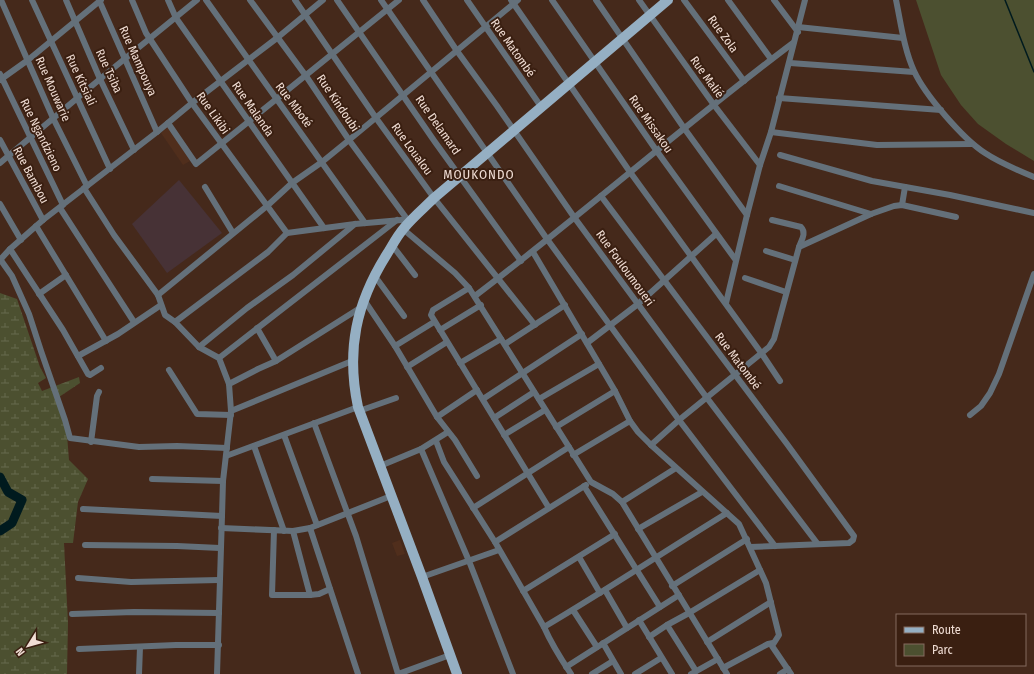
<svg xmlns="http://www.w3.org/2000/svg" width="1034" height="674" font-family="'Fira Sans Condensed',sans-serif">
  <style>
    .built { fill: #502e1c }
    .education { fill: #473236 }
    .green { fill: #4c5030 }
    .wetland { fill: url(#wetland-marsh) }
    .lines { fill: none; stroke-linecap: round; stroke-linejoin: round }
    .stream { stroke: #001a1e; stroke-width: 1.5 }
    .river { stroke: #001a1e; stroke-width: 9 }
    .street { stroke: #64707a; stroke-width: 6 }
    .primary { stroke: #95afc3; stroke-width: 10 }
    .labels { text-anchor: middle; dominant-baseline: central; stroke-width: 4; stroke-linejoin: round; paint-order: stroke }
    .street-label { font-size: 12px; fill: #f0ddd4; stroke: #3a1f11 }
    .neighbourhood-label { font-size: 13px; letter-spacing: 1px; fill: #f0ddd4; stroke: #3a1f11 }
  </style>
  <defs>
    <pattern id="wetland-marsh" width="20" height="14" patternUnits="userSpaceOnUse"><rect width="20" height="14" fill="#4c5030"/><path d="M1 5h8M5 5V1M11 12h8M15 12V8" fill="none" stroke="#66694d"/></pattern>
  </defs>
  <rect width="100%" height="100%" fill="#45291b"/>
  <g class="built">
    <path d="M169,126l21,35 -7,4 -22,-32z"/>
    <path d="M400,540l5,14 -8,2 -5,-13z"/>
  </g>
  <path class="education" d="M179,180l43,53 -55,40 -35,-49z"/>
  <path class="green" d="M916,0h118v161l-28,-17 -28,-20 -17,-19 -20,-30z"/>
  <path class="wetland" d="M0,293l17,6 23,68 6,11 -8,5 4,8 37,-14 1,6 -24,16 10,23 3,38 19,19 -10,23 -5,41h-9l4,80 -1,51h-67z"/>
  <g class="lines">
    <path class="stream" d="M1005,0l29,72"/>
    <path class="river" d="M0,477l8,15 14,8 -10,23 -12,8"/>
    <g class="street">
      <path d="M1,0l52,118 34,68"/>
      <path d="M32,0l78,169"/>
      <path d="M66,0l34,79 34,71"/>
      <path d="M99,0l58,132"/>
      <path d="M132,0l14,33 46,70 95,130"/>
      <path d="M168,0l8,18 148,210"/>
      <path d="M206,0l159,223"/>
      <path d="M250,0l56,76 43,64 58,79"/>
      <path d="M295,0l81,118 58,80 101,127"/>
      <path d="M337,0l98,142 86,119"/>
      <path d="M381,0l166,239 132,181 96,126"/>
      <path d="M423,0l34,51 40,55 77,111 133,181 110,145"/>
      <path d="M467,0l75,108"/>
      <path d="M511,0l119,172 132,182 18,27"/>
      <path d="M552,0l104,150 79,109"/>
      <path d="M596,0l88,128 63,87"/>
      <path d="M639,0l75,105 46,60"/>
      <path d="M684,0l60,81"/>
      <path d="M728,0l43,59"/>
      <path d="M774,0l24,32"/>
      <path d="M896,0c5,24 8,49 18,71 11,24 49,68 71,82 15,10 32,17 49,24"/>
      <path d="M798,27l105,11"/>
      <path d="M790,63l124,9"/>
      <path d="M0,74l63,131"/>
      <path d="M0,80l28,-20 73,-60"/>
      <path d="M779,98l162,12"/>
      <path d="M168,123l28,41 203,-164"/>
      <path d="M771,132l106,13 95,-1"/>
      <path d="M0,140l43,80"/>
      <path d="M780,155l92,26 78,14 84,18"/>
      <path d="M0,163l100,-84 97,-79"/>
      <path d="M779,186l92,28"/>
      <path d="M205,187l28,46"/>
      <path d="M84,188l30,47 44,60 7,20 10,7 24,25 20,11 10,26 2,27 -8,70 -1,35 -5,158"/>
      <path d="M601,196l186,248 67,92 -1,4 -4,3 -99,4"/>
      <path d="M0,204l21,36"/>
      <path d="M902,205l3,-18"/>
      <path d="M60,208l74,114"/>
      <path d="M772,220l29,7c6,6 0,14 -2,20"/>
      <path d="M36,226l70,115"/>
      <path d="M403,229l52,44 14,15 122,194 22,12 9,8 105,172"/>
      <path d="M392,245l23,30"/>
      <path d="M10,249l53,81 25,44 2,1 11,-7"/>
      <path d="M766,251l29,9"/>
      <path d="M533,252l82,139 15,30 8,11 13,13 88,79 27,59 13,52 -7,11 19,28"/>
      <path d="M0,259l12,17 17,38 12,37 24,69 5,18 69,9 38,-1 50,2"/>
      <path d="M0,260l10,-11 33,-29 114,-88 35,-29 85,-65 46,-38"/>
      <path d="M374,275l30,41"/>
      <path d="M745,278l41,14"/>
      <path d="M469,288l-36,22 -2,5 118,193"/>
      <path d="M39,294l27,-19"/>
      <path d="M158,295l109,-89 25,-23 30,-21 27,-22 169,-140"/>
      <path d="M475,296c108,-82 210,-172 318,-253"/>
      <path d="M364,300l31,46 42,71 18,23 22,36"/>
      <path d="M726,303l21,-88 13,-50 11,-33 34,-132"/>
      <path d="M175,322l93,-70 19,-19 68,-9 58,-5"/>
      <path d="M257,328l19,33"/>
      <path d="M440,330l41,-25"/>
      <path d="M587,343l51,-39 78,-70"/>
      <path d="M505,344l60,-39"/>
      <path d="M395,346l39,-24"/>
      <path d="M199,347l48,-39 46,-33 62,-51"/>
      <path d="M78,356l40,-22 43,-29"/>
      <path d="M219,358l178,-138"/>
      <path d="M460,363l41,-24"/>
      <path d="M407,367l40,-25"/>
      <path d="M169,370l28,44 34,1"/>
      <path d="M229,384l29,-15 18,-8 84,-53"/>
      <path d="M483,399l99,-65"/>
      <path d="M539,399l60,-35"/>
      <path d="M231,411l121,-50"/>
      <path d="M359,411l37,-13"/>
      <path d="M970,415l11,-9 9,-13 9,-19 35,-100"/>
      <path d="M437,417l40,-27"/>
      <path d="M494,418l40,-26"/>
      <path d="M314,423l42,113 42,138"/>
      <path d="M556,427l59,-36"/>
      <path d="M284,435l33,90"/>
      <path d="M504,435l41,-25"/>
      <path d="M436,441l8,21 51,80 49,85c7,16 17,32 27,47"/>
      <path d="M91,442l6,-46 2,-4"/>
      <path d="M651,445l28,-25 90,-73 5,-8 25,-92 72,-33 23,-8 8,-1 54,12"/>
      <path d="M254,446l30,85"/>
      <path d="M421,449l48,112 44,113"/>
      <path d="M573,455l57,-34"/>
      <path d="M226,456l132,-49"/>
      <path d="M380,466l41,-17 27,-17"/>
      <path d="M152,479l71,2"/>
      <path d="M584,486l76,121"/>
      <path d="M622,502l54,-34"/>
      <path d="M473,508l96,-61"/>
      <path d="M83,509l139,7"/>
      <path d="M221,528l72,3 17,-3 81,-32"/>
      <path d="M310,528l48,146"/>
      <path d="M638,529l64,-37"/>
      <path d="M274,530l-2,65h38l9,-1 11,-5"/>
      <path d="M293,531l17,64"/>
      <path d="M495,542l91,-57"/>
      <path d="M85,545l92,1 43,2"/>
      <path d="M579,557l21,36"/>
      <path d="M422,577l77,-27"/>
      <path d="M78,578l53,4 88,-2"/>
      <path d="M672,586l75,-47"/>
      <path d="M605,590l22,38"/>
      <path d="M523,591l92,-57"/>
      <path d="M573,610l24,37"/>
      <path d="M72,614l62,-2 85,1"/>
      <path d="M639,620l33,54"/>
      <path d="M667,625l29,46"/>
      <path d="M544,627c61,-36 121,-76 183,-114"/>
      <path d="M649,637l18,-12 22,-12 71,-43"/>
      <path d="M707,642l64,-40"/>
      <path d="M603,643l18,31"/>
      <path d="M79,649l97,-4h43"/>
      <path d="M566,667l113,-72"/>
      <path d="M723,668l45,-24 5,-1"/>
      <path d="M139,674l1,-27"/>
      <path d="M398,674l52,-19"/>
      <path d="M592,674l21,-13"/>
      <path d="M635,674l26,-16"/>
      <path d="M691,674l27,-15"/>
      <path d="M780,674l8,-5"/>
    </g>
    <path class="primary" d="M457,674l-35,-97 -64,-170c-12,-57 -2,-104 29,-153 5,-8 10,-18 17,-26 9,-11 20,-20 30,-30l234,-198"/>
  </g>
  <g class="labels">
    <g class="street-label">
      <text transform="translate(723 34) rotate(54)">Rue Zola</text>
      <text transform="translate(513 48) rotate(55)">Rue Matombé</text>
      <text transform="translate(138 61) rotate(66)">Rue Mampouya</text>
      <text transform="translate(109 71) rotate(65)">Rue Tsiba</text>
      <text transform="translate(707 77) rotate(54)">Rue Malié</text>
      <text transform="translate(81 80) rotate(65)">Rue Kitsiali</text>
      <text transform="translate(53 89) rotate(66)">Rue Mouwarie</text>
      <text transform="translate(338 103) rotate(56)">Rue Kindoubi</text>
      <text transform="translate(294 105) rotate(53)">Rue Mboté</text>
      <text transform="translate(253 109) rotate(55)">Rue Malanda</text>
      <text transform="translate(213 113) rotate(55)">Rue Likibi</text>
      <text transform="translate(651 124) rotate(55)">Rue Missakou</text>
      <text transform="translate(438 125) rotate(55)">Rue Delamard</text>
      <text transform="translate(41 135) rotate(64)">Rue Ngandzieno</text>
      <text transform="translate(412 149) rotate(54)">Rue Loualou</text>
      <text transform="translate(31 175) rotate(62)">Rue Bambou</text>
      <text transform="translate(625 268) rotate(54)">Rue Fouloumoueri</text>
      <text transform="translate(738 361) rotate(53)">Rue Matombé</text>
    </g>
    <g class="neighbourhood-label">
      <text x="479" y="174">MOUKONDO</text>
    </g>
  </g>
  <rect x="896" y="614" width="130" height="52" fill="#3a1f11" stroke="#836b5f"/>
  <rect x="904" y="627" width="20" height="6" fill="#95afc3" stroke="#836b5f"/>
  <text x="932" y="634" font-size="12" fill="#f0ddd4">Route</text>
  <rect x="904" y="644" width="20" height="12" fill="#4c5030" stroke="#836b5f"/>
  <text x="932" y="654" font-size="12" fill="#f0ddd4">Parc</text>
  <g transform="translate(28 646) rotate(233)" stroke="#3a1f11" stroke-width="3" paint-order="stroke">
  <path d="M0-3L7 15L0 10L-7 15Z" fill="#f0ddd4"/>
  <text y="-6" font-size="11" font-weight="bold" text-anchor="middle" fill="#f0ddd4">N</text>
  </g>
</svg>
